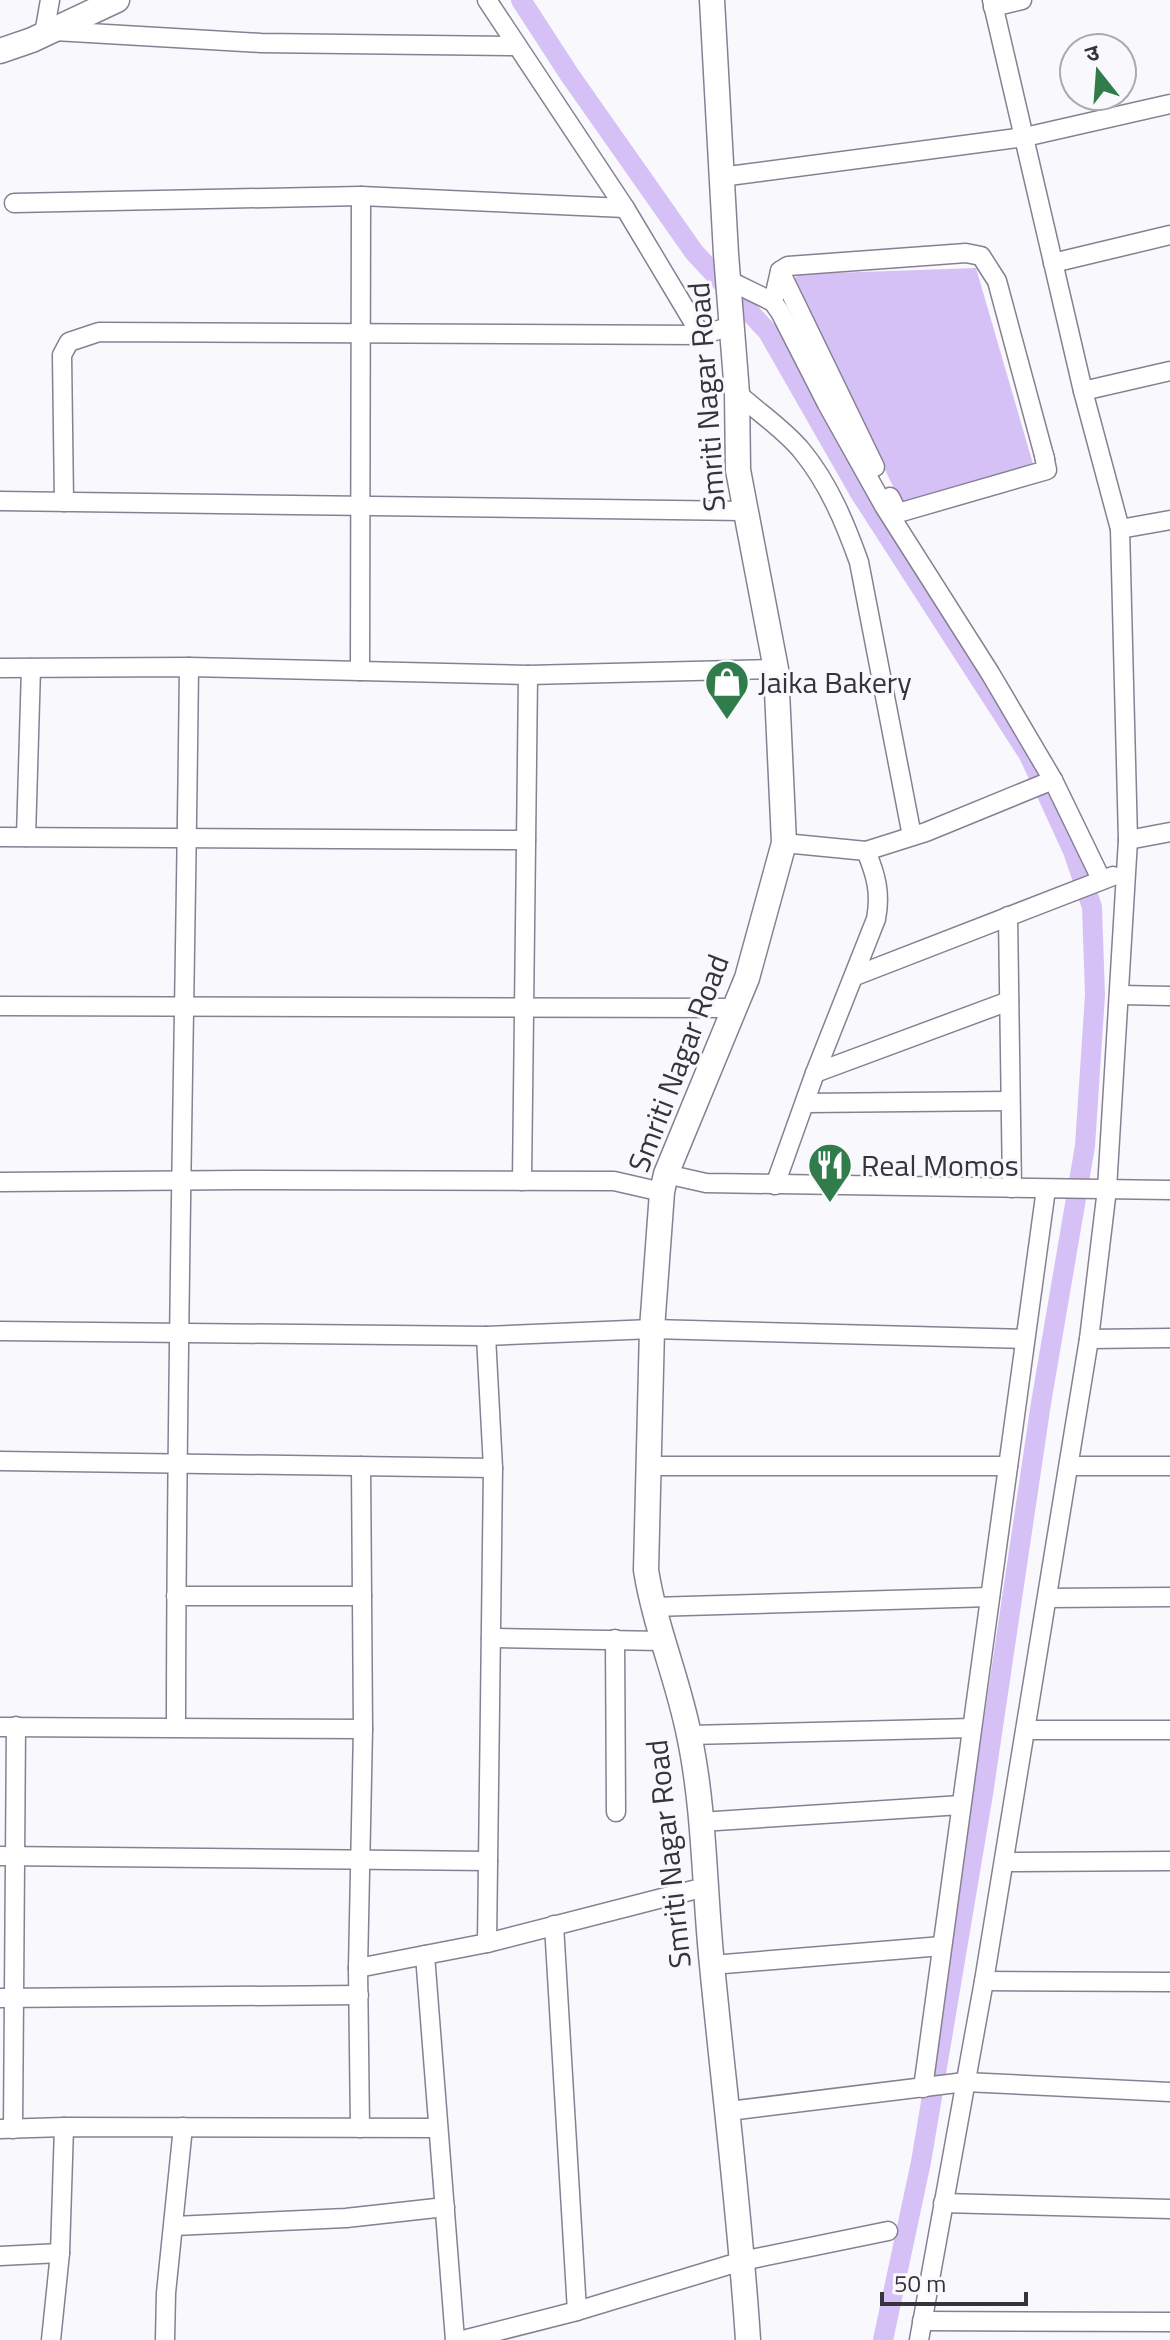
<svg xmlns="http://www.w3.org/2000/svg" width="1170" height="2340" font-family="'Titillium Web','Noto Sans Devanagari',sans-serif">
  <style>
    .water { fill: #d6c1f6 }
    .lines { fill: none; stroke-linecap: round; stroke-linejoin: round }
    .canal { stroke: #d6c1f6; stroke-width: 20 }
    .street-casing { stroke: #878093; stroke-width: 21 }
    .secondary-casing { stroke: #878093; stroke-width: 27 }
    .street { stroke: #fff; stroke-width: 18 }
    .secondary { stroke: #fff; stroke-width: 24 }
    .labels { text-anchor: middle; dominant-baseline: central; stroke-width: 6; stroke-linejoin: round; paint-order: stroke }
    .street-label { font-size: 30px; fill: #36333c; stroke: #f9f8fc }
    .poi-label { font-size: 30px; fill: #36333c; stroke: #f9f8fc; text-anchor: start }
  </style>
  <rect width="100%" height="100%" fill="#f9f8fc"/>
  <path class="water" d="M976,268l57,196 -132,39 -107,-222 2,-5 8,-2z"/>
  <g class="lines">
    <path class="canal" d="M521,0l48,74 125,178 74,80 92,161 169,262 44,96 19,56 3,88 -10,151 -44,257 -58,391 -62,368 -38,178"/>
    <g class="street-casing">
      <g id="street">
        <path d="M487,0l138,208 76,127"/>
        <path d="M993,7l29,-7"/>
        <path d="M55,31l206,12 256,3"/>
        <path d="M44,34l6,-34"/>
        <path d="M721,177l304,-40 145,-33"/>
        <path d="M14,203l347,-7 264,12"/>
        <path d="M1053,263l117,-28"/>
        <path d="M780,271l95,196"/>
        <path d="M730,281l43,21 7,10 47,92 57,102 106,167 63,107 48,99"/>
        <path d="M773,302l7,-31 8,-5 178,-13 15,3 16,25 48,178"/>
        <path d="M1083,391l87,-20"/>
        <path d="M737,393c21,19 48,37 65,58 27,33 43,72 57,111l53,274"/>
        <path d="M890,497l8,16 149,-43 -3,-15"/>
        <path d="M0,501l744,10"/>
        <path d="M64,502l-2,-147 7,-13 30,-10 602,3 31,-9"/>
        <path d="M1120,529l50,-9"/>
        <path d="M0,668l189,-1 339,8 248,-6"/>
        <path d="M360,671l1,-475"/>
        <path d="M0,837l526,3"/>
        <path d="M26,837l5,-169"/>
        <path d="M1128,840l42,-8"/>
        <path d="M784,843l82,8 60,-19 127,-52"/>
        <path d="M1008,916l4,272"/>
        <path d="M855,976l258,-100"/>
        <path d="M1121,995l49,1"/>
        <path d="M0,1006l736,2"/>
        <path d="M815,1073l194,-72"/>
        <path d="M806,1103l204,-2"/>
        <path d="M666,1174l40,9 464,7"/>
        <path d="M522,1181l6,-506"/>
        <path d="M0,1182l242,-2 372,1 48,11"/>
        <path d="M775,1185l40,-112 61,-154c5,-26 0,-44 -10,-68"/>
        <path d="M0,1331l486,5 166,-7 373,10"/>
        <path d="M486,1336l7,132 -6,475"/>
        <path d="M1089,1339l81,-1"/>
        <path d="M0,1461l493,7"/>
        <path d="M647,1466h361"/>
        <path d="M1070,1466h100"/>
        <path d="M176,1596h186"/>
        <path d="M1048,1598l122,-1"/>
        <path d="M652,1607l338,-10"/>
        <path d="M491,1638l171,3"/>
        <path d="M615,1639l1,173"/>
        <path d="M0,1727l363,2"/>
        <path d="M176,1727c0,-353 9,-707 13,-1060"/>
        <path d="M1026,1730h144"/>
        <path d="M689,1735l283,-7"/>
        <path d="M701,1822l260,-17"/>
        <path d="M0,1856l488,5"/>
        <path d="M1004,1862l166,-1"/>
        <path d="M554,1925l23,386"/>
        <path d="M425,1955l30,385"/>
        <path d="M712,1965l230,-19"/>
        <path d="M358,1968l129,-25 218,-56"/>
        <path d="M984,1981l186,1"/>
        <path d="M0,1998l359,-3"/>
        <path d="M923,2088l123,-899"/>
        <path d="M729,2111l236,-29 205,10"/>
        <path d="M360,2128l-2,-160 5,-239 -2,-263"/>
        <path d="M0,2129l64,-2 374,1"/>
        <path d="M13,2129l3,-403"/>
        <path d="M943,2203l227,6"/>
        <path d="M174,2226l172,-8 99,-11"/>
        <path d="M0,2256l60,-3"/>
        <path d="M922,2321l248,1"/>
        <path d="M51,2340l9,-87 4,-126"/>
        <path d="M165,2340l1,-47 17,-166"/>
        <path d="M463,2340l114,-29 165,-50 146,-30"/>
        <path d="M919,2340l65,-359 105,-642 18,-150 21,-349 -8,-311 -37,-138 -91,-391"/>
      </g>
    </g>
    <g class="secondary-casing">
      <g id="secondary">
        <path d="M712,0l14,254 11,139 1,77 38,199 8,174 -37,135 -81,196 -4,18 -10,137 -6,241c9,57 32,109 43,165 16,75 15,153 23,230 12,125 28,249 36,375"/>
        <path d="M0,51l32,-11 85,-40"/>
      </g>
    </g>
    <use href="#street" class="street"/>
    <use href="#secondary" class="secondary"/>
  </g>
  <defs>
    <g id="shop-pin" transform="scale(2.3)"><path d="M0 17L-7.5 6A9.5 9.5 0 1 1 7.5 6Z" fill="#307c4b" stroke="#f9f8fc"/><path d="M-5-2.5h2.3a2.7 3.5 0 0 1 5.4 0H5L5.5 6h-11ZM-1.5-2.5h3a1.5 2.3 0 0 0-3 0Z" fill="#fff"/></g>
    <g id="restaurant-pin" transform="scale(2.3)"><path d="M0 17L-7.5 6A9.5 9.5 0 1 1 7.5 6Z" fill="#307c4b" stroke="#f9f8fc"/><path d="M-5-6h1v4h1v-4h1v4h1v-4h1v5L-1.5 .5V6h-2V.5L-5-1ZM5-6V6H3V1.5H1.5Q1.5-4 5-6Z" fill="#fff"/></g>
  </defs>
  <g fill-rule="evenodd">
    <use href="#shop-pin" x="727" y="682"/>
    <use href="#restaurant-pin" x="830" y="1165"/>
  </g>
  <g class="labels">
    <g class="street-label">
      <text transform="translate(706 397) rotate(-94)">Smriti Nagar Road</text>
      <text transform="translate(678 1063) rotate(-69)">Smriti Nagar Road</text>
      <text transform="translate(668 1854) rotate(-96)">Smriti Nagar Road</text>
    </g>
    <g class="poi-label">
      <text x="758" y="682">Jaika Bakery</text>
      <text x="861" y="1165">Real Momos</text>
    </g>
  </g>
  <g transform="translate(1098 72) rotate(343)"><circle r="38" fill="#f9f8fc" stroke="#aba9af" stroke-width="2"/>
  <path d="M0-6L14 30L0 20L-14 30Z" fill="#307c4b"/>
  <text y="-12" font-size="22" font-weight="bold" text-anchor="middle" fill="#36333c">उ</text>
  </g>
  <path d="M882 2292v12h144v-12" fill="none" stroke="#36333c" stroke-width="4"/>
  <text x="894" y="2292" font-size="24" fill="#36333c" stroke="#f9f8fc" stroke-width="6" paint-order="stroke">50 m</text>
</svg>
